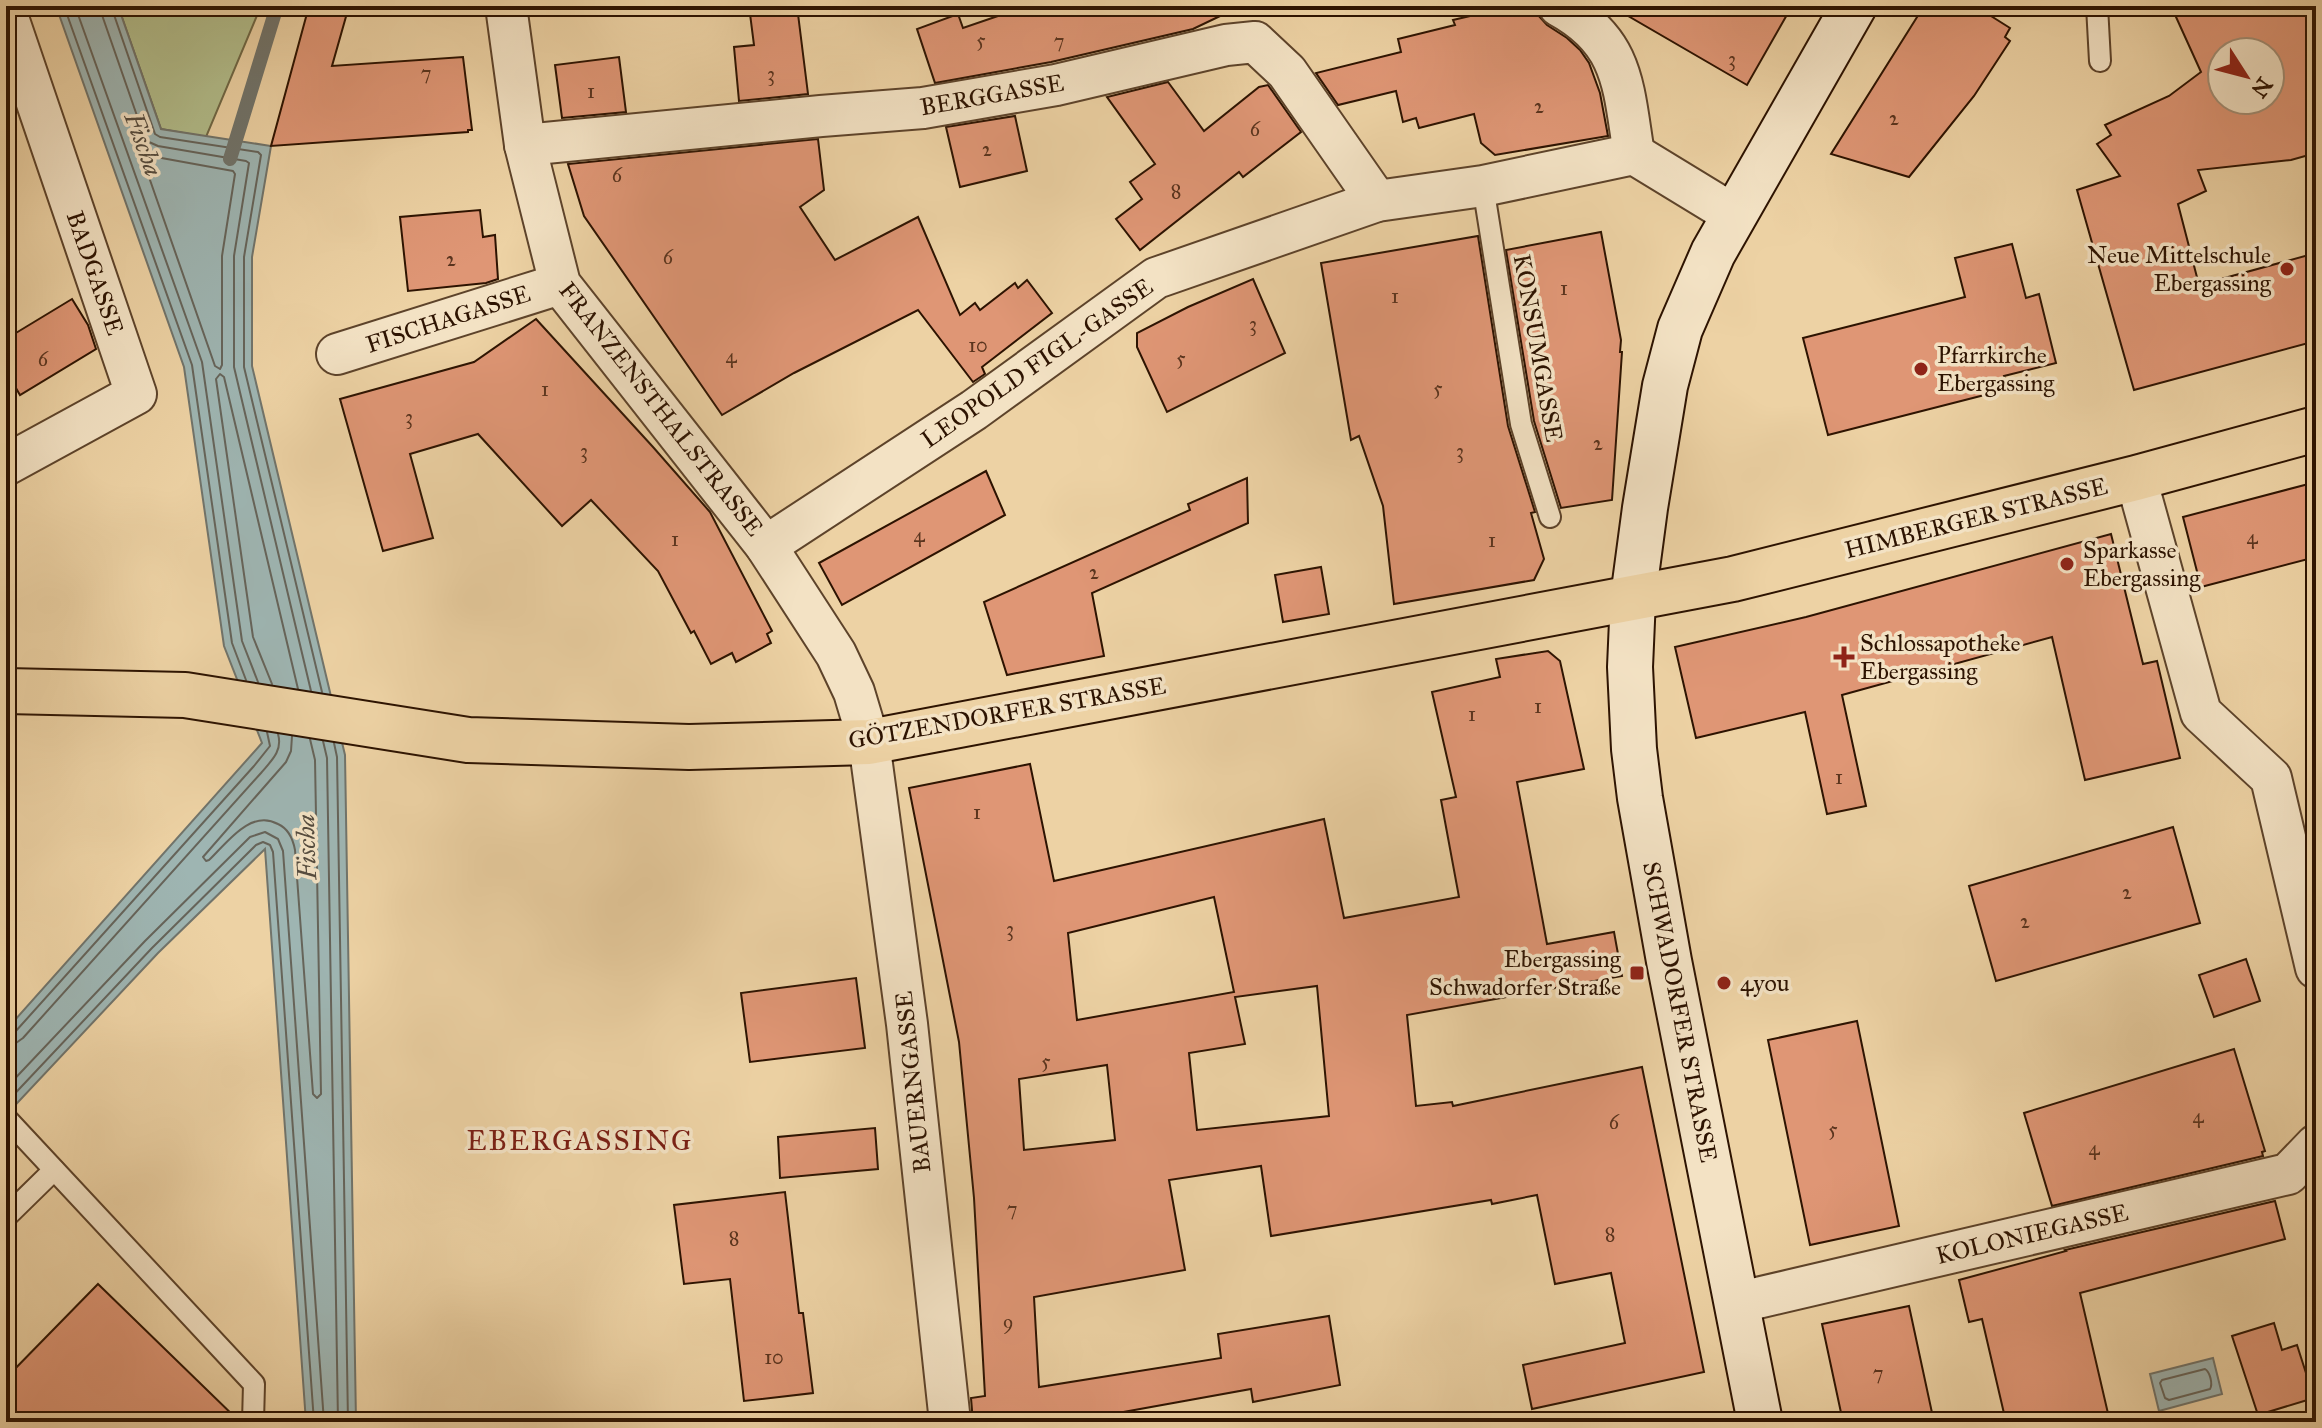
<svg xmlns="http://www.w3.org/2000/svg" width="2322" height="1428" font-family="'IM FELL Great Primer',serif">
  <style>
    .green { fill: #b2bd8b; stroke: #706846; stroke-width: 2 }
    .water { fill: #9eb5b2; stroke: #71746b; stroke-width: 2 }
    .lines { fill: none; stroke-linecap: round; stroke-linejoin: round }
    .shore { stroke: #66645a; stroke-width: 2 }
    .stream { stroke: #71746b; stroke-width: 14 }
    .building { fill: #df9675; stroke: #2d1301; stroke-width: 2; fill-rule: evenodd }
    .lane-casing { stroke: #5d432a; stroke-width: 24 }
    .street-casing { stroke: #5d432a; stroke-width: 44 }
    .secondary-casing { stroke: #2d1301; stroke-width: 48 }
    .primary-casing { stroke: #2d1301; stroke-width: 48 }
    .lane { stroke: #f3e2c4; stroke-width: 20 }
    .street { stroke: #f3e2c4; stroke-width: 40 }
    .secondary { stroke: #f3e2c4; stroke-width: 44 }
    .primary { stroke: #edd2a4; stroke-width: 44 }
    .poi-dot { fill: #8f2418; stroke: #f3e2c4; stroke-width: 3 }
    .labels { text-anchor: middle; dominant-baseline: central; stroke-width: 7; stroke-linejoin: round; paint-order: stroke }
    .number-label { font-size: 20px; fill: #5a341e }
    .street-label { font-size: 24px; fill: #2d1301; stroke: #f3e2c4 }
    .poi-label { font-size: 24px; fill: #2d1301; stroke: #f3e2c4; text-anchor: start }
    .water-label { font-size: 26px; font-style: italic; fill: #554c3f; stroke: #f3e2c4 }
    .quarter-label { font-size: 28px; letter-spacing: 2px; fill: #7a1f14; stroke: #f3e2c4 }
  </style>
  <rect width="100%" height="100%" fill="#edd2a4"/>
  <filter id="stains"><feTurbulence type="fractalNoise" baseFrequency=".0025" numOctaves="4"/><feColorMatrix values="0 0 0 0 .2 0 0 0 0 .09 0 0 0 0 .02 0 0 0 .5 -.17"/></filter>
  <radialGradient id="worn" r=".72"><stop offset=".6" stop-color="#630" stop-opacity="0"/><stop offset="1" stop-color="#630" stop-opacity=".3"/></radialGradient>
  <path class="green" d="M118,6h143l-55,131 -45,-8z"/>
  <g class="water">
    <path d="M56,6h62l43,123 110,17 -19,111v109l93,389 11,667h-50l-41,-573 -107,104 -152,162v-85l256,-287 -38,-97 -40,-279z"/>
    <path d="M2213,1358l9,36 -63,17 -9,-37z"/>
  </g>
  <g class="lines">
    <g class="shore">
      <path d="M64,6l128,359 40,278 14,37"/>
      <path d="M75,6l127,356 40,279 16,41"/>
      <path d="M101,6l1,9 41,118 6,9 9,4 88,15 3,2 -15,93v111l77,324"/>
      <path d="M111,6l44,128 5,3 98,15 3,3 -17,102v110l78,325"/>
      <path d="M145,155l88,16 2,3 -13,82v109l-2,4 -5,-3 -72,-206z"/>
      <path d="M272,684l-19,-47 -37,-258 4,-5 4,3 74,312"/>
      <path d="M292,736l-1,15 -5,11 -83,95 3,4 3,-1c18,-17 41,-51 69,-36 11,5 15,15 17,26l18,244 4,4 4,-4 -6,-334 -5,-21"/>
      <path d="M323,741l4,17 11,664"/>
      <path d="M334,743l3,14 11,665"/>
      <path d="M6,1035l9,-3 239,-266 16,-20 -3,-14"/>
      <path d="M6,1045l10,-2 7,-5 238,-265c10,-12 22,-22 17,-39"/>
      <path d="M6,1088l139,-147 105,-104 15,-5 13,7 5,12 41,571"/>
      <path d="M6,1103l146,-155 104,-103 7,-3 7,3 3,7 41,570"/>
      <path d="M2205,1369c5,3 8,15 5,20l-41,11 -4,-2 -5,-15 2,-3z"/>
    </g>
    <path class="stream" d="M230,159l47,-153"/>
  </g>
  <g class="building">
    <path d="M309,6h40l-17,60 131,-9 9,73h-4v2l-197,14z"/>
    <path d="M749,6h48l11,88 -69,7 -5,-54 20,-2z"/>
    <path d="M1027,6h214l-48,23 -142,33 -116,21 -18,-54 41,-15 5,14z"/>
    <path d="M1513,6h10l15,9 9,10 20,13 13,12 9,13 11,30 8,43 -113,19 -14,-12 -7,-29 -55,14 -3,-10 -13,4 -7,-31 -58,14 -22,-32 85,-21 -3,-13 57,-14 -2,-5z"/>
    <path d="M1611,6h181l-45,79z"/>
    <path d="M1924,6h51l35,22 -5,9 5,4 -36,55 -65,81 -78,-23z"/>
    <path d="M2171,6h145v147l-25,7 -93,10 8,21 -28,13 21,81 117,-32v88l-182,49 -57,-200 43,-14 -23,-32 14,-9 -6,-10 64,-29 32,-24zM2222,52h48v48h-48z"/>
    <path d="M619,57l7,55 -64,6 -7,-53z"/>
    <path d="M1168,82l36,49 55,-44 9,-2 33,47 -58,45 -4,-5 -99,78 -24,-31 26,-20 -12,-17 25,-18 -48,-67z"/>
    <path d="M1015,116l12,55 -67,16 -14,-60z"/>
    <path d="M818,139l6,51 -24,17 35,53 83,-43 42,98 15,-12 5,7 35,-27 3,5 9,-8 25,33 -70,54 3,7 -12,8 -55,-72 -124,63 -72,42 -138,-199 -16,-52z"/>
    <path d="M480,210l3,27 12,-2 3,44 -12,4 -78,8 -8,-74z"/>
    <path d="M1601,232l20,108 -1,12h2l-10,148 -51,8 -27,-87 -28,-171z"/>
    <path d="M1478,236l30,190 27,86 -4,1 13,46 -10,21 -140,24 -11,-98 -24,-70 -8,4 -30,-177z"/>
    <path d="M2012,244l14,54 13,-4 17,69 -52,13 4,13 -180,46 -25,-97 162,-41 -10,-39z"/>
    <path d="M1253,279l32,74 -118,59 -30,-65v-14l51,-26z"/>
    <path d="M72,299l16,26 8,24 -76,46 -14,-24v-32z"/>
    <path d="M536,319l117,128 57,65 62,119 -5,3 4,9 -35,19 -4,-9 -21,11 -17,-33 -3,2 -33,-62 -67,-71 -29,26 -84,-92 -68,20 23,84 -50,13 -43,-152 134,-37z"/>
    <path d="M986,471l19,44 -163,90 -23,-42z"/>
    <path d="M1247,478l1,45 -156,70 12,63 -97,19 -23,-73 206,-92 -2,-6z"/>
    <path d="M2316,482v75l-115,30 -18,-70z"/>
    <path d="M2111,534l32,130 14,-3 23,97 -95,22 -33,-143 -210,58 24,111 -39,8 -22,-102 -109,26 -21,-91 131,-30z"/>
    <path d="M1321,567l8,47 -46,8 -8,-47z"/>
    <path d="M1548,651l12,10 24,108 -67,13 30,162 67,-12 8,44 -215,39 9,91 36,-4 1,4 189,-39 62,305 -172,37 -9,-44 102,-22 -14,-70 -56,11 -18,-89 -45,9 -1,-4 -220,36 -10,-70 -92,14 16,90 -151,27 5,90 182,-29 -3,-24 111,-18 11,69 -87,17 -2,-13 -183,33h-95l-2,-24 14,-2 -11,-198 -15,-156 -50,-254 121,-24 24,117 270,-62 20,99 115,-21 -18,-97 15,-3 -24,-105 68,-15 -4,-18zM1214,897l20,95 -157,28 -9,-87zM1317,986l12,130 -132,14 -8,-77 56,-9 -10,-47zM1107,1065l8,75 -91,10 -5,-71z"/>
    <path d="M2173,827l27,96 -204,58 -27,-95z"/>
    <path d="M2246,959l14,42 -46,16 -15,-42z"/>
    <path d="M856,978l9,70 -115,14 -9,-69z"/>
    <path d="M1857,1021l42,205 -89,19 -42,-205z"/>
    <path d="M2234,1049l31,102 -3,1 1,4 -211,50 -28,-93z"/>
    <path d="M875,1128l3,41 -98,9 -2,-41z"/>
    <path d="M785,1192l14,121h4l10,80 -69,8 -14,-122 -46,5 -10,-79z"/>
    <path d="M2275,1201l10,38 -205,54 30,129h-104l-24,-103 -13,3 -10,-42 107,-29 -1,-1z"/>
    <path d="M98,1284l142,138h-234v-44z"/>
    <path d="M1909,1306l25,116h-91l-21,-98z"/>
    <path d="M2274,1323l8,27 15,-5 17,53 -56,17 -26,-79z"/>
  </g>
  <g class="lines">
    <g class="lane-casing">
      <g id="lane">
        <path d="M2097,6l3,55"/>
        <path d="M1483,186l38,238 29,93"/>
        <path d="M6,1118l248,266 -1,38"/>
        <path d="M6,1217l48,-47"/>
      </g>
    </g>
    <g class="street-casing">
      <g id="street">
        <path d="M506,6l19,139 35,139 206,262 70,108 18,38 15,50 38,282 43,398"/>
        <path d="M1559,6c66,36 64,81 75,148"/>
        <path d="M6,12l130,382 -130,71"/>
        <path d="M525,145l296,-29 102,-8 133,-23 170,-40 29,-3 32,30 90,129"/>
        <path d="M337,354l223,-70"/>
        <path d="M2136,478l65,235 70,65 45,190"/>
        <path d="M766,546l208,-136 182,-132 221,-77 106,-15 151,-32 100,61"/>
        <path d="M1736,1303l552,-129 28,-29"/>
      </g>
    </g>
    <g class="secondary-casing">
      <path id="secondary" d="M1760,1422l-91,-461 -29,-163 -6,-49 -4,-82 3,-69 12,-90 20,-122 15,-57 33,-76 141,-247"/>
    </g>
    <g class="primary-casing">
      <path id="primary" d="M6,691l179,4 283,45 221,7 180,-5 864,-163 403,-101 180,-49"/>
    </g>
    <use href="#lane" class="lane"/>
    <use href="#street" class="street"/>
    <use href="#secondary" class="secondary"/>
    <use href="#primary" class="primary"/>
  </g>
  <g class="poi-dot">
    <circle cx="2287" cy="269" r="8"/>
    <circle cx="1921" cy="369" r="8"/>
    <circle cx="2067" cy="564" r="8"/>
    <path d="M1840 645h8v8h8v8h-8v8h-8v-8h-8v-8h8z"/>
    <rect x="1629" y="965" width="16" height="16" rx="4"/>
    <circle cx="1724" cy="983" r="8"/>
  </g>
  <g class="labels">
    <g class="number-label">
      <text x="981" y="40">5</text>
      <text x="1059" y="41">7</text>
      <text x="1732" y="59">3</text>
      <text x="426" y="73">7</text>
      <text x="771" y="74">3</text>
      <text x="591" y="91">1</text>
      <text x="1539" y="106">2</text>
      <text x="1894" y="118">2</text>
      <text x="1255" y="129">6</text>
      <text x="987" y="149">2</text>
      <text x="617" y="175">6</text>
      <text x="1176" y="191">8</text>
      <text x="668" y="257">6</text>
      <text x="451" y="259">2</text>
      <text x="1564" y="288">1</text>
      <text x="1395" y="296">1</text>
      <text x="1253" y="324">3</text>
      <text x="978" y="345">10</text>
      <text x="731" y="356">4</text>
      <text x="1181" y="358">5</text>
      <text x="43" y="359">6</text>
      <text x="1438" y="388">5</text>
      <text x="545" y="389">1</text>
      <text x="409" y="417">3</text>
      <text x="1598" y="443">2</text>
      <text x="584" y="451">3</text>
      <text x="1460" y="451">3</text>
      <text x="919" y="535">4</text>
      <text x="2252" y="537">4</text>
      <text x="675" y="539">1</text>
      <text x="1492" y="540">1</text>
      <text x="1094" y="572">2</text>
      <text x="1538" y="706">1</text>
      <text x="1472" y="714">1</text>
      <text x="1839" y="777">1</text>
      <text x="977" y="812">1</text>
      <text x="2127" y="892">2</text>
      <text x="2025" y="921">2</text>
      <text x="1010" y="929">3</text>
      <text x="1046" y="1061">5</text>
      <text x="2198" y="1116">4</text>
      <text x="1614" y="1122">6</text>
      <text x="1833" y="1129">5</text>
      <text x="2094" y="1148">4</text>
      <text x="1012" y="1209">7</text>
      <text x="1610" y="1234">8</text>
      <text x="734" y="1238">8</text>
      <text x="1008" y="1322">9</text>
      <text x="774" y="1357">10</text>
      <text x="1878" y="1373">7</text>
    </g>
    <g class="street-label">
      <text transform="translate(992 95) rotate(-10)">BERGGASSE</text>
      <text transform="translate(95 273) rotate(71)">BADGASSE</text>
      <text transform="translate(448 319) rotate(-18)">FISCHAGASSE</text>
      <text transform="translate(1538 348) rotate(80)">KONSUMGASSE</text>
      <text transform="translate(1037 363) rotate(-35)">LEOPOLD FIGL-GASSE</text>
      <text transform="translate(661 409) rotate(52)">FRANZENSTHALSTRASSE</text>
      <text transform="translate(1976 518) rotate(-14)">HIMBERGER STRASSE</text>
      <text transform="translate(1007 713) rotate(-10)">GÖTZENDORFER STRASSE</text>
      <text transform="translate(1680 1012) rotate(79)">SCHWADORFER STRASSE</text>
      <text transform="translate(913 1082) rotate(-96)">BAUERNGASSE</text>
      <text transform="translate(2032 1234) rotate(-13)">KOLONIEGASSE</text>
    </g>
    <g class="poi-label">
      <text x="2271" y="255" text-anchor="end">Neue Mittelschule<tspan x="2271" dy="28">Ebergassing</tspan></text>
      <text x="1937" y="355">Pfarrkirche<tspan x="1937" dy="28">Ebergassing</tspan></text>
      <text x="2083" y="550">Sparkasse<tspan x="2083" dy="28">Ebergassing</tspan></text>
      <text x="1860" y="643">Schlossapotheke<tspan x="1860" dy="28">Ebergassing</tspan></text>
      <text x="1621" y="959" text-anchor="end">Ebergassing<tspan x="1621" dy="28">Schwadorfer Straße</tspan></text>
      <text x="1740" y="983">4you</text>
    </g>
    <g class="water-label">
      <text transform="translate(144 144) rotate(70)">Fischa</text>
      <text transform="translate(306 847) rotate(-92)">Fischa</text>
    </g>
    <g class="quarter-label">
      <text x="580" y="1140">EBERGASSING</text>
    </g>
  </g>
  <rect width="2322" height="1428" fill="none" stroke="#edd2a4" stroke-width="32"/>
  <rect x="8" y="8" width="2306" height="1412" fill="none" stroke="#2d1301" stroke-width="4"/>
  <rect x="16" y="16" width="2290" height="1396" fill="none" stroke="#2d1301" stroke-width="2"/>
  <g transform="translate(2246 76) rotate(126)"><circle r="38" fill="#f3e2c4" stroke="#a48f76" stroke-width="2"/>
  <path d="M0-6L14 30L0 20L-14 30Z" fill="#8f2418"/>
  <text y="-12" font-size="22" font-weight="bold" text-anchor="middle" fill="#2d1301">N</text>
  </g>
  <rect width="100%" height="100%" filter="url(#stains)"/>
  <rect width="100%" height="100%" fill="url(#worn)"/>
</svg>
